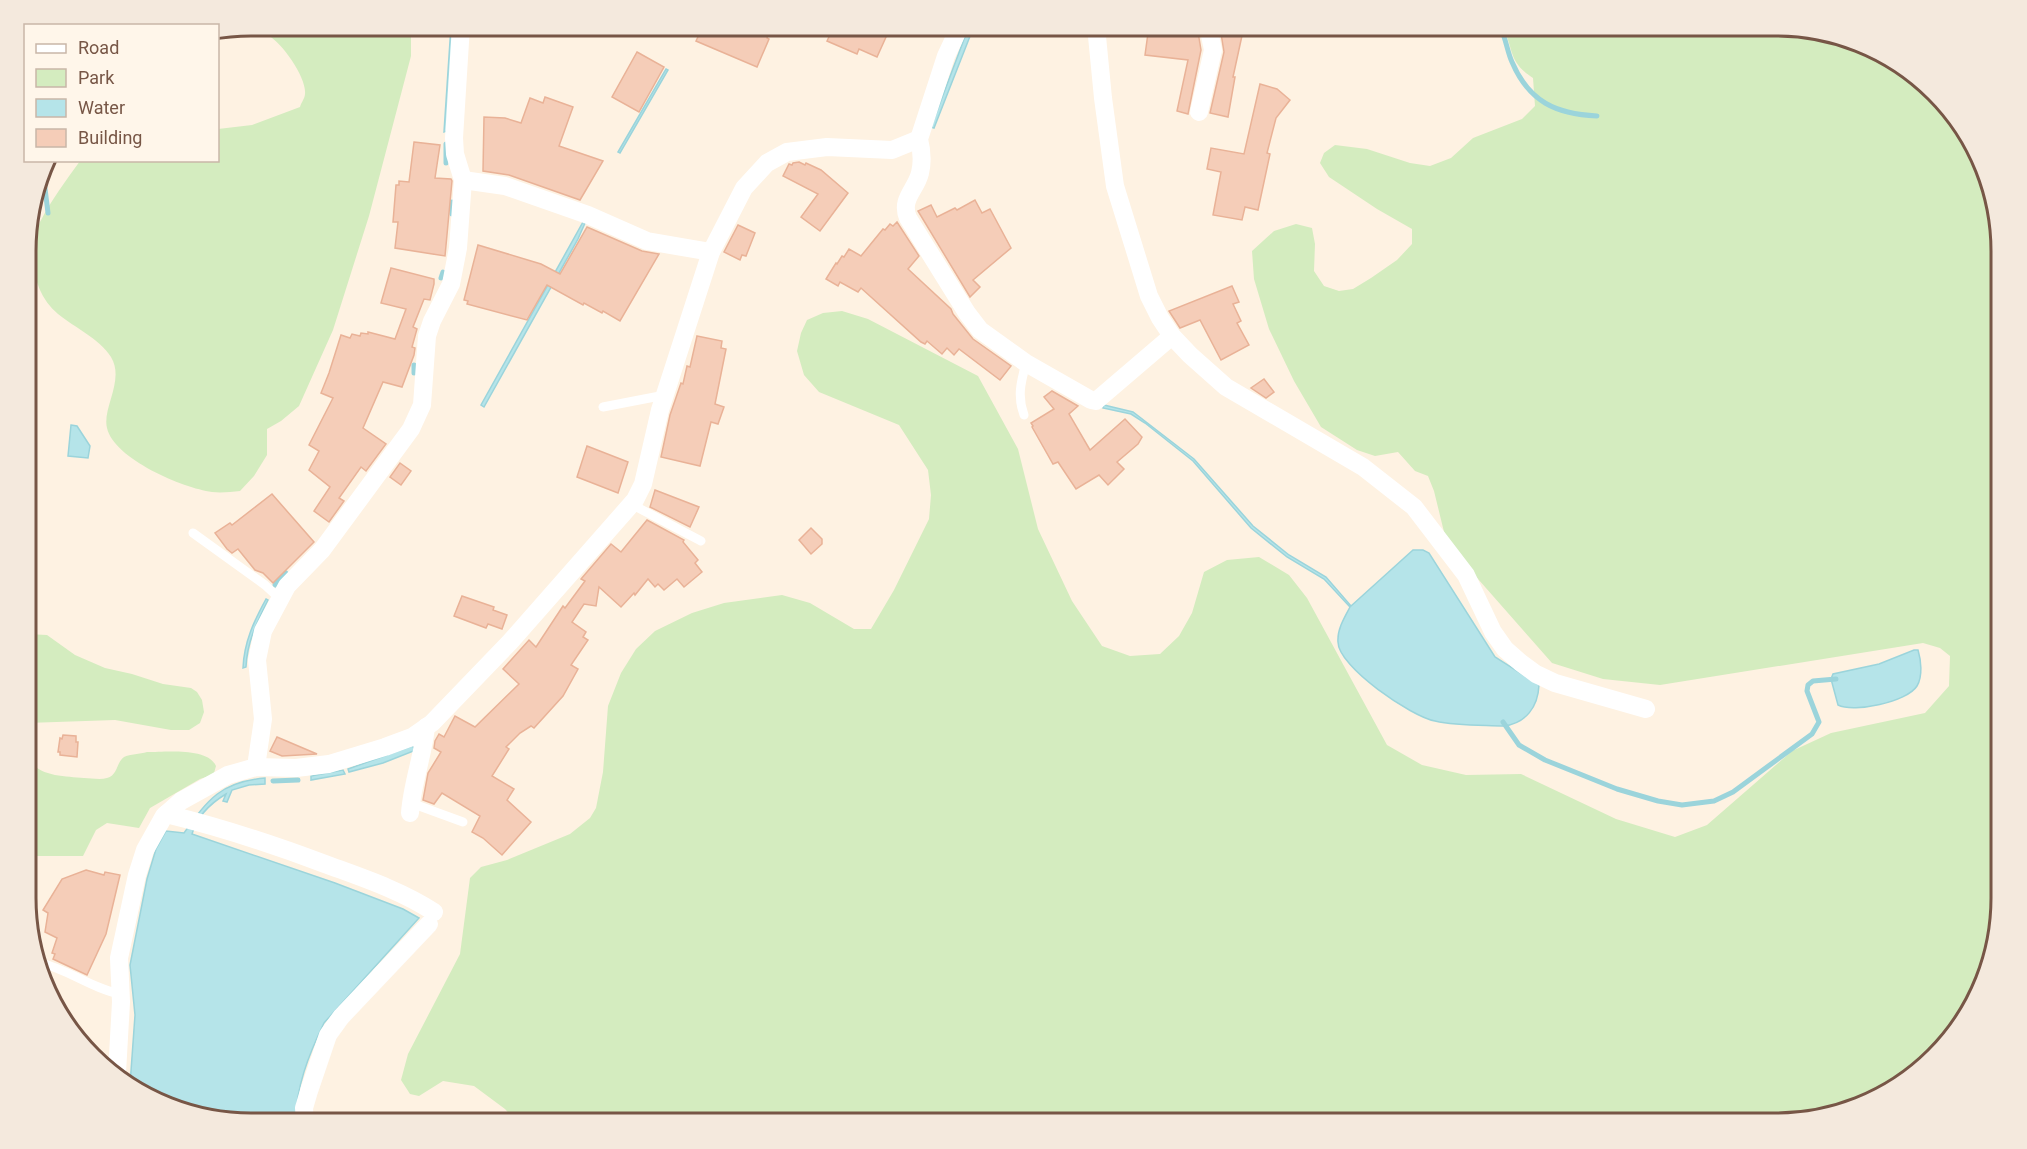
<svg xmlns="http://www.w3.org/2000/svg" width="2027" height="1149" font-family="Roboto,sans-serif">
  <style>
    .green { fill: #d4ecbf }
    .water { fill: #b5e4e9; stroke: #9bd4db; stroke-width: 1.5 }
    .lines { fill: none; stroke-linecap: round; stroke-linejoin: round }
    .stream { stroke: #9bd4db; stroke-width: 5 }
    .building { fill: #f5cdb8; stroke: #e9b297; stroke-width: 1.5 }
    .service { stroke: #fff; stroke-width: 9 }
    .minor { stroke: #fff; stroke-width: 18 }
    .rim { fill: none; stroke: #775646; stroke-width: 3 }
  </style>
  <rect width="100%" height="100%" fill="#fef2e2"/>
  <g class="green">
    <path d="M251,26h160v30l-42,160 -36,114 -34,76 -18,15 -14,8v26l-13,21 -14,15c-9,1 -19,2 -28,1 -29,-4 -98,-33 -105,-64 -5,-20 18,-48 4,-71 -12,-19 -36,-29 -53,-43 -22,-19 -28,-46 -22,-74 1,-6 2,-13 4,-18 10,-20 27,-43 40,-61l138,-1v-31l34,-4 48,-18c1,-4 5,-9 5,-13 2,-16 -23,-51 -36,-58 -14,-8 -37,-4 -51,0v-4z"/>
    <path d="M1502,26h274l58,7 54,23 76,70 26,53 11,57v676l-30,98 -35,47 -47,36 -99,30h-1272l-13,-14 -31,-23 -31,-5 -24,15 -9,-2 -9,-14 7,-26 52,-100 10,-76 11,-11 26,-7 63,-26 20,-16 6,-10 7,-36 5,-66 13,-33 15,-24 19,-18 37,-18 32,-10 58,-8 28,8 44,26h17l23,-39 35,-71 2,-24 -3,-25 -29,-45 -80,-33 -15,-17 -7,-24 4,-18 6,-13 16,-7 19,-2 26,8 110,57 40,73 20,80 34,72 30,45 28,10 30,-2 19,-18 13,-23 12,-41 23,-12 32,-3 30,18 18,23 80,147 35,20 44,10 55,-1 95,45 59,18 32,-12 85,-74 39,-18 94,-20 24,-27 1,-30 -10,-8 -17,-5 -263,42 -57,-6 -51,-16 -81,-92 -26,-35 -11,-45 -6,-15 -13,-5 -17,-19 -23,4 -18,-6 -36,-23 -27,-46 -25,-52 -15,-50 -2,-28 22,-20 22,-7 16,4 3,16 -1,27 10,15 15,5 14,-2 18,-11 26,-18 15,-16v-15l-35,-20 -48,-32 -9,-14 4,-10 11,-8 32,4 43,14 20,3 21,-8 22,-20 49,-19 13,-13 -2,-28c-26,-17 -18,-28 -31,-52z"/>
    <path d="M27,634l20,1 28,20 30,13 27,6 31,10 28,4 6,4 5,8 2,12 -4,11 -11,7h-18l-56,-10 -88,3z"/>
    <path d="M147,752c18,0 61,-5 69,14l-2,7 -5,3 -9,3 -50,29 -11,20 -32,-5 -11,7 -13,26h-48l-8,8v-109c8,22 37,21 57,23 7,0 16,2 23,0 11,-3 9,-15 17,-21 6,-3 16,-3 23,-5z"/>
  </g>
  <g class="water">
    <path d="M451,26h3l-7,105 -3,1z"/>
    <path d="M969,26h5l-40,102 -3,-1z"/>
    <path d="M666,69l2,1 -48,83 -2,-1z"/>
    <path d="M583,222l2,1 -7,16 -94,168 -3,-2z"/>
    <path d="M1104,405l29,7 61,47 59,67 36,29 37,22 25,29 62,-56h10l6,3 66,104 44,28c-1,22 -13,38 -35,41 -23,-1 -47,0 -69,-5 -23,-4 -97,-54 -97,-79 -1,-12 6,-24 12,-35l-26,-28 -37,-22 -36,-29 -58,-67 -48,-38 -14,-9 -28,-6z"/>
    <path d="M71,425l6,1 13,20 -2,12 -20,-2z"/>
    <path d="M266,599l2,1c-11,22 -21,42 -22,67l-3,1c1,-26 11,-47 23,-69z"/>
    <path d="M1914,650h4c3,10 5,26 -1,36 -10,16 -63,27 -79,19l-7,-26 2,-5 46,-10z"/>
    <path d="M412,746l4,4 -33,13 -34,9 -1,-3z"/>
    <path d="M343,770l2,4 -34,6v-4z"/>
    <path d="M265,778v6l-16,1 -17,5 -5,12 -4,-1 3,-7c-15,9 -29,23 -34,40l143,49 68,26 16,9 -95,105c-15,31 -29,66 -28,100h-45l-58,-7 -54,-23 -9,-8 5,-70 -5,-50 17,-86 9,-30 10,-18 18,2c24,-34 37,-51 81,-55z"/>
  </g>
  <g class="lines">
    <g class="stream">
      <path d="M1495,26l5,1c6,11 7,24 12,35 17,40 44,52 85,54"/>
      <path d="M446,144v19"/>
      <path d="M43,172l5,41"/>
      <path d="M452,214v-12"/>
      <path d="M441,278l2,-6"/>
      <path d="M414,365v8"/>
      <path d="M275,585l11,-12"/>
      <path d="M1503,722l16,23 26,15 72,29 41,12 24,4 32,-4 19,-9 79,-58 7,-12 -12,-31 1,-6 5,-4 23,-2"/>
      <path d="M273,781l25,-1"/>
    </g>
  </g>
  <g class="building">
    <path d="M703,26h69l-5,12 2,1 -12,28 -61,-26z"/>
    <path d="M834,26h57l-14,31 -18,-8 -2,5 -30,-13z"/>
    <path d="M1149,26h48l4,24 -13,64 -11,-3 11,-51 -43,-5z"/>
    <path d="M1220,27l23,4 -10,46h2l-7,40 -18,-4 14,-61z"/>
    <path d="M637,52l27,15 -25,45 -27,-15z"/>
    <path d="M1260,84l17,5 13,11 -14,18 -9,35 3,1 -12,56 -13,-3 -3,13 -29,-5 8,-43 -14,-3 4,-21 33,6z"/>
    <path d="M545,97l28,10 -14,39 44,15 -23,39 -71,-25 -26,-4 1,-54 21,1 16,5 9,-25 13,5z"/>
    <path d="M414,142l26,3 -5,33 16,1 1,2 -7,75 -50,-8 3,-26h-5l3,-37h3v-4l10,1z"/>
    <path d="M799,162l6,3 1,-2 15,7 27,23 -28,38 -19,-14 17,-23 -35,-18 6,-12 3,1 1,-2z"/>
    <path d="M975,200l7,13 8,-4 21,39 -38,32 7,7 -10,10 -52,-86 13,-6 6,12 18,-9 2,2z"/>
    <path d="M897,222l22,34 -11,13 43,40 2,5 20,25 38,27 -11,14 -41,-31 -5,6 -7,-7 -5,6 -15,-13 -2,3 -4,-2 -60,-54 -3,4 -18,-10 -2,4 -12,-7 10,-16 1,1 5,-8 2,1 5,-8 12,7 22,-27 2,1 5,-6 3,2z"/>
    <path d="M738,225l17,8 -9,23 -4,-1 -2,5 -16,-8z"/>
    <path d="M587,227l55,24 17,3 -39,67 -17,-10 -1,2 -18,-10 -1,2 -36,-20 -20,35 -60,-16 1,-3 -4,-1 14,-55 63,19 19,10z"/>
    <path d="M391,268l43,11v5l-4,16 -6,-1 -11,28 4,2 -5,18 3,1 -1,7 -12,32 -19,-5 -20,46 23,16 -20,27 -5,-4 -22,31 5,3 -15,21 -15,-11 16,-24 -21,-17 10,-19 -10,-6 24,-47 -12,-5 8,-20 12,-38 9,3 2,-4 8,2 1,-3 7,1v-2l27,7 11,-30 -25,-6z"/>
    <path d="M1232,286l7,16 -6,2 8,17 -4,2 12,22 -28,15 -21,-40 -20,8 -11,-17z"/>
    <path d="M697,336l25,5 -1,7 5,1 -11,55 9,3 -6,17 -7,-2 -11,44 -39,-9 9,-42 11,-32 2,1 4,-18 3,1z"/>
    <path d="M1264,379l10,13 -8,6 -15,-10z"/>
    <path d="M1052,391l26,15 -9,8 21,36 35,-31 17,18 -4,7 -21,18 7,7 -16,16 -9,-10 -23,14 -18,-27 -5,2 -21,-37 1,-1 -2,-3 23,-14 -10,-12z"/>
    <path d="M587,446l41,16 -10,31 -41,-16z"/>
    <path d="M400,463l11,8 -10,14 -11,-8z"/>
    <path d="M655,490l44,17 -9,20 -40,-20z"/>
    <path d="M272,494l42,48 -41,41 -10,-10 -8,-3 -17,-21 -6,4 -5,-4 -12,-16 15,-10 2,2z"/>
    <path d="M647,520l37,20 -1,2 15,18 -3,3 7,9 -18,15 -7,-8 -13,11 -6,-6 -3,3 -7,-8 -13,16 -1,-2 -13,14 -22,-20 -3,19 -12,-2 -12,18 14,10 -3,5 5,3 -17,25 7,4 -15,27 -29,32 -3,-2 -11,7 -14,14 3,2 -17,27 22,13 -7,11 24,22 -29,33 -19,-17 -11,-6 8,-16 -38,-23 -8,11 -11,-4 5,-27 13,-21 -7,-4 1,-7 4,-7 5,3 11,-21 20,11 44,-43 -16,-15 26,-29 7,7 27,-41 2,2 20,-27 -4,-2 30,-35 10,8z"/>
    <path d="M811,528l11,11v5l-11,10 -12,-14z"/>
    <path d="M462,596l32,11 -1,3 14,5 -5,14 -14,-5 -2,4 -32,-12z"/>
    <path d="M63,735l13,1v6h2l-1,15 -17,-2v-3h-2l2,-14 2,1z"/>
    <path d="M277,737l40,17 -35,2 -12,-5z"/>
    <path d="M86,870l18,5 1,-3 15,3 -14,59 -19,41 -34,-16 2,-5 -3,-1 5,-15 -12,-6 3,-19 -5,-3 19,-31z"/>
  </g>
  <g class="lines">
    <g class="service">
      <path d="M603,407l62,-12"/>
      <path d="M1024,415c-7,-19 -3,-33 2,-52"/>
      <path d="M631,504l70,37"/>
      <path d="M193,533l72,52 14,13"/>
      <path d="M411,803l52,19"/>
      <path d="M41,963c28,7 52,26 80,31"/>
    </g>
    <g class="minor">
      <path d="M960,26l-14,30 -27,83c3,12 4,22 1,34 -4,17 -20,26 -12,45l59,95 13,17 46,33 65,37 5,1 76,-65"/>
      <path d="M1096,26l7,72 12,88 34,110 11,22 12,18 18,19 36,32 137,80 51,40 52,68 27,57 12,17 16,14 15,11 19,9 91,26"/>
      <path d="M1199,112l14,-62 -5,-24"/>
      <path d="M463,180l42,6 83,29 59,26 64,11"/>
      <path d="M256,767l7,-48 -6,-59 6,-29 24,-45 35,-36 89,-121 11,-24 5,-69 5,-15 19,-37 7,-36 5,-68 -8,-26 -1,-16 7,-112"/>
      <path d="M410,813c2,-29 13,-57 16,-86"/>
      <path d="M166,814c54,13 106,30 159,50 38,14 75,26 109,48"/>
      <path d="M117,1073l4,-71 -2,-44 18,-83 8,-25 19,-34 17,-15 47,-26 28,-8 40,1 33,-4 56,-17 27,-10 20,-14 78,-81 125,-142 8,-16 17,-74 51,-158 33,-64 23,-25 20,-11 40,-5 65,3 27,-11"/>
      <path d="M305,1123l-1,-15 5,-17 19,-56 13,-18 88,-93"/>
    </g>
  </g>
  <path d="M0 0H2027V1149H0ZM251 36H1776A215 215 0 0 1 1991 251V898A215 215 0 0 1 1776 1113H251A215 215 0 0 1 36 898V251A215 215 0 0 1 251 36Z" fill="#f4e9dd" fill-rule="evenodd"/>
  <path class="rim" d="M251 36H1776A215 215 0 0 1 1991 251V898A215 215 0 0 1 1776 1113H251A215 215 0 0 1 36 898V251A215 215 0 0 1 251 36Z"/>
  <rect x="24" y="24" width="195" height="138" fill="#fff6ea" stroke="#c9b6a8" stroke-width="1.5"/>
  <rect x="36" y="44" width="30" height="9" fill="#ffffff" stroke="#c9b6a8" stroke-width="1.5"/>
  <text x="78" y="54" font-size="18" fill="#775646">Road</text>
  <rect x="36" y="69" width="30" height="18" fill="#d4ecbf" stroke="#c9b6a8" stroke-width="1.5"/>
  <text x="78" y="84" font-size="18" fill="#775646">Park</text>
  <rect x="36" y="99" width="30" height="18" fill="#b5e4e9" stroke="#c9b6a8" stroke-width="1.5"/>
  <text x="78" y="114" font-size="18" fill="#775646">Water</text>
  <rect x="36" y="129" width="30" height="18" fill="#f5cdb8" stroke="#c9b6a8" stroke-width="1.5"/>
  <text x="78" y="144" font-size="18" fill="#775646">Building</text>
</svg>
